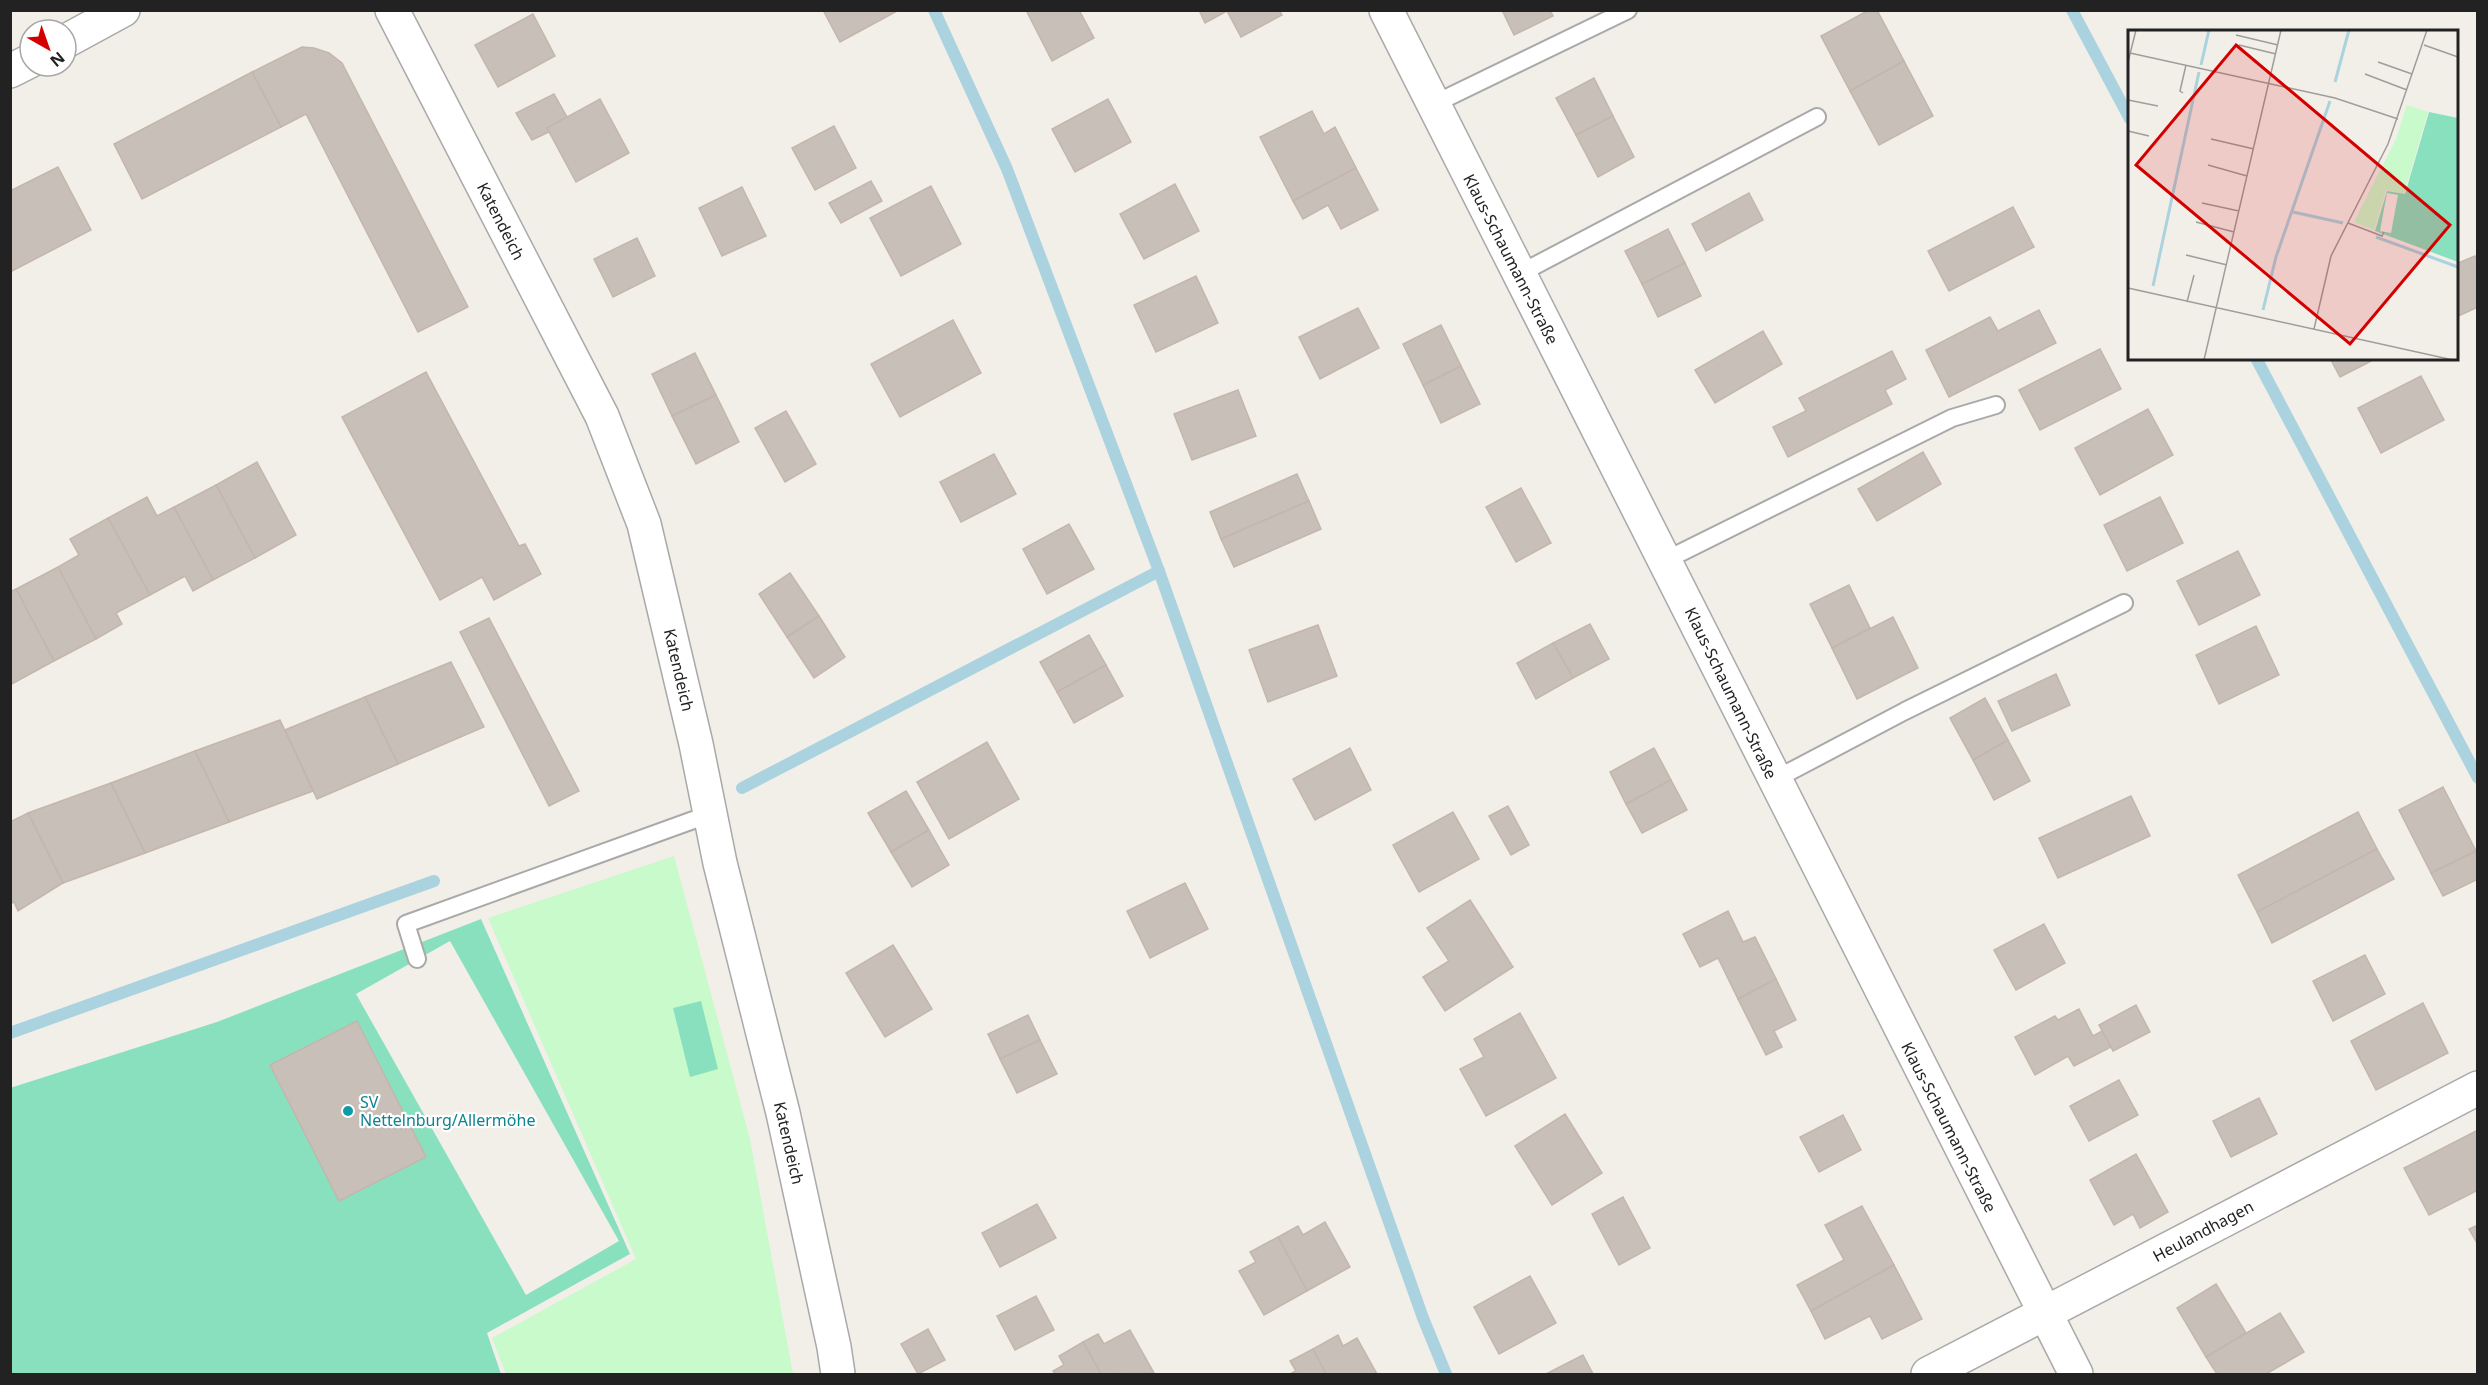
<svg xmlns="http://www.w3.org/2000/svg" width="2488" height="1385" font-family="'Noto Sans',sans-serif">
  <style>
    .park { fill: #c8facc }
    .pitch { fill: #88e0be; fill-rule: evenodd }
    .lines { fill: none; stroke-linecap: round; stroke-linejoin: round }
    .stream { stroke: #aad3df; stroke-width: 12 }
    .building { fill: #c7bfb8; stroke: #c4b6ab; stroke-width: 1.5 }
    .service-casing { stroke: #a9a9a9; stroke-width: 20 }
    .minor-casing { stroke: #a9a9a9; stroke-width: 36 }
    .service { stroke: #fff; stroke-width: 16 }
    .minor { stroke: #fff; stroke-width: 33 }
    .culture-dot { fill: #0f9aa8; stroke: #fff; stroke-width: 2 }
    .labels { text-anchor: middle; dominant-baseline: central; stroke-width: 4.5; stroke-linejoin: round; paint-order: stroke }
    .street-label { font-size: 16px; fill: #222; stroke: #fff }
    .culture-label { font-size: 16px; fill: #0d838f; stroke: #fff; text-anchor: start }
    .inset-river { fill: none; stroke: #aad3df; stroke-width: 3 }
    .inset-road { fill: none; stroke: #9f9d99; stroke-width: 1.5 }
    .view { fill: #d40000; fill-opacity: 0.15; stroke: #d40000; stroke-width: 3 }
    .inset-edge { fill: none; stroke: #222; stroke-width: 3 }
  </style>
  <rect width="100%" height="100%" fill="#f2efe9"/>
  <path class="park" d="M674,856l76,283 43,235h-287l-14,-36 144,-79 -148,-341z"/>
  <g class="pitch">
    <path d="M481,919l149,335 -143,79 14,41h-490l-1,-286 207,-66zM450,941l169,300 -93,54 -170,-301z"/>
    <path d="M701,1001l17,68 -28,8 -17,-69z"/>
  </g>
  <g class="lines">
    <g class="stream">
      <path d="M934,10l73,159 152,402 264,747 23,56"/>
      <path d="M2072,10l58,109"/>
      <path d="M2256,358l222,420"/>
      <path d="M742,788l417,-217"/>
      <path d="M10,1033l424,-152"/>
    </g>
  </g>
  <g class="building">
    <path d="M823,10h73l1,1 -57,31z"/>
    <path d="M1026,10h53l15,28 -42,23z"/>
    <path d="M1199,10h80l3,5 -41,22 -14,-26 -22,12z"/>
    <path d="M1502,10h48l3,6 -39,19z"/>
    <path d="M1869,10h8l27,51 -54,30 -29,-55z"/>
    <path d="M533,14l22,42 -57,31 -23,-42z"/>
    <path d="M302,47l12,1 15,5 13,10 126,244 -50,25 -112,-218 -25,13 -29,-55z"/>
    <path d="M1904,61l29,55 -54,29 -29,-54z"/>
    <path d="M252,72l29,55 -139,72 -28,-55z"/>
    <path d="M1594,78l19,38 -37,19 -20,-37z"/>
    <path d="M554,94l13,23 -20,11 2,4 -17,8 -16,-27z"/>
    <path d="M600,99l29,54 -53,29 -29,-54z"/>
    <path d="M1108,99l23,43 -56,30 -23,-43z"/>
    <path d="M1312,111l12,23 11,-7 21,41 -63,33 -33,-64z"/>
    <path d="M1613,116l21,41 -36,20 -22,-42z"/>
    <path d="M834,126l22,42 -41,22 -23,-42z"/>
    <path d="M58,167l33,63 -81,42v-81z"/>
    <path d="M1356,168l22,42 -37,19 -13,-24 -25,14 -10,-18z"/>
    <path d="M871,181l11,20 -41,22 -12,-20z"/>
    <path d="M1175,184l24,47 -55,28 -24,-45z"/>
    <path d="M931,186l30,58 -60,32 -31,-58z"/>
    <path d="M742,187l24,49 -44,20 -23,-48z"/>
    <path d="M1749,193l14,27 -57,31 -14,-27z"/>
    <path d="M2013,207l21,40 -85,44 -21,-40z"/>
    <path d="M1668,229l17,34 -43,21 -17,-33z"/>
    <path d="M637,238l18,38 -42,21 -19,-38z"/>
    <path d="M2475,256l3,5v46l-22,10v-53z"/>
    <path d="M1685,263l16,33 -43,21 -16,-33z"/>
    <path d="M1196,276l22,47 -62,29 -22,-47z"/>
    <path d="M1358,308l21,40 -59,31 -21,-42z"/>
    <path d="M2039,310l17,33 -107,54 -23,-47 64,-33 8,14z"/>
    <path d="M953,320l28,53 -81,44 -29,-53z"/>
    <path d="M1441,325l20,41 -38,19 -20,-41z"/>
    <path d="M1763,331l19,33 -67,39 -20,-33z"/>
    <path d="M2100,349l21,40 -81,41 -21,-40z"/>
    <path d="M1892,351l14,28 -21,11 7,14 -104,53 -15,-30 33,-16 -7,-13z"/>
    <path d="M695,353l21,42 -44,21 -20,-42z"/>
    <path d="M2330,358h47l-37,19z"/>
    <path d="M1461,366l19,38 -39,19 -18,-38z"/>
    <path d="M426,372l93,174 6,-2 16,30 -47,26 -12,-23 -42,23 -98,-183z"/>
    <path d="M2421,376l23,44 -63,33 -23,-45z"/>
    <path d="M1238,390l18,46 -64,24 -18,-46z"/>
    <path d="M716,395l23,47 -43,22 -24,-48z"/>
    <path d="M2148,409l25,46 -73,40 -25,-47z"/>
    <path d="M786,411l30,53 -31,18 -30,-54z"/>
    <path d="M1923,452l18,32 -64,37 -19,-32z"/>
    <path d="M994,454l22,40 -55,28 -21,-40z"/>
    <path d="M257,462l39,73 -41,23 -39,-73z"/>
    <path d="M1297,474l12,27 -88,38 -11,-27z"/>
    <path d="M216,485l39,73 -42,22 -39,-73z"/>
    <path d="M1521,488l30,55 -35,19 -30,-55z"/>
    <path d="M147,497l10,19 17,-9 39,73 -20,11 -8,-15 -35,19 -42,-77z"/>
    <path d="M2160,497l23,46 -56,28 -23,-46z"/>
    <path d="M1309,501l12,28 -87,38 -13,-28z"/>
    <path d="M108,518l42,77 -34,18 6,11 -26,15 -38,-72 21,-12 -9,-16z"/>
    <path d="M1069,524l25,45 -47,25 -24,-45z"/>
    <path d="M2238,551l22,44 -61,30 -22,-44z"/>
    <path d="M58,567l38,72 -42,22 -38,-72z"/>
    <path d="M790,573l29,43 -32,21 -28,-43z"/>
    <path d="M1849,585l21,43 -38,20 -22,-44z"/>
    <path d="M16,589l38,72 -44,24v-93z"/>
    <path d="M819,616l26,41 -31,21 -27,-41z"/>
    <path d="M1893,617l25,51 -61,31 -25,-51z"/>
    <path d="M489,618l90,173 -30,15 -89,-174z"/>
    <path d="M1590,624l19,35 -36,19 -20,-35z"/>
    <path d="M1318,625l19,51 -69,26 -19,-52z"/>
    <path d="M2256,626l23,49 -60,29 -23,-49z"/>
    <path d="M1089,635l17,30 -49,27 -17,-30z"/>
    <path d="M1553,643l20,35 -37,21 -19,-36z"/>
    <path d="M451,662l33,65 -86,37 -33,-67z"/>
    <path d="M1106,665l17,31 -49,27 -17,-31z"/>
    <path d="M2056,674l14,31 -58,26 -14,-30z"/>
    <path d="M365,697l33,67 -81,35 -32,-69z"/>
    <path d="M1985,698l23,42 -35,20 -23,-42z"/>
    <path d="M280,720l33,71 -84,31 -34,-71z"/>
    <path d="M2008,740l22,41 -36,19 -21,-40z"/>
    <path d="M987,742l32,57 -70,40 -32,-57z"/>
    <path d="M1350,748l21,42 -56,30 -22,-41z"/>
    <path d="M1654,748l17,32 -45,24 -16,-32z"/>
    <path d="M195,751l34,71 -84,31 -34,-70z"/>
    <path d="M1671,780l16,30 -45,23 -16,-29z"/>
    <path d="M111,783l34,70 -82,30 -35,-70z"/>
    <path d="M2443,787l33,64 -45,22 -32,-63z"/>
    <path d="M906,791l23,39 -38,22 -23,-39z"/>
    <path d="M2131,796l19,40 -92,42 -19,-40z"/>
    <path d="M1508,806l21,39 -18,10 -22,-39z"/>
    <path d="M1453,812l26,47 -60,33 -26,-47z"/>
    <path d="M2358,812l19,37 -120,63 -19,-37z"/>
    <path d="M28,813l35,70 -45,28 -4,-9 -4,2v-82z"/>
    <path d="M929,830l20,35 -37,22 -21,-35z"/>
    <path d="M2377,849l17,30 -122,64 -15,-31z"/>
    <path d="M2476,851l2,28 -35,17 -12,-23z"/>
    <path d="M1185,883l23,46 -58,29 -23,-47z"/>
    <path d="M1470,900l43,67 -68,44 -22,-34 26,-16 -22,-33z"/>
    <path d="M1728,911l15,31 12,-5 21,42 -38,20 -20,-41 -18,9 -17,-33z"/>
    <path d="M2044,924l21,39 -49,27 -22,-40z"/>
    <path d="M893,945l39,64 -47,28 -39,-64z"/>
    <path d="M2365,955l20,39 -52,27 -20,-40z"/>
    <path d="M1776,979l20,41 -22,11 8,16 -16,8 -28,-56z"/>
    <path d="M2423,1003l25,50 -72,37 -25,-49z"/>
    <path d="M2136,1005l14,27 -37,19 -14,-26z"/>
    <path d="M2079,1009l14,27 9,-5 9,16 -37,19 -6,-10 -33,19 -20,-38 40,-21 3,4z"/>
    <path d="M1520,1013l36,65 -70,38 -26,-47 24,-12 -10,-18z"/>
    <path d="M1028,1015l12,25 -40,19 -12,-25z"/>
    <path d="M357,1021l69,136 -87,44 -69,-136z"/>
    <path d="M1040,1040l17,34 -40,19 -17,-34z"/>
    <path d="M2119,1080l19,35 -49,26 -19,-35z"/>
    <path d="M2259,1098l18,36 -46,23 -18,-36z"/>
    <path d="M1565,1114l37,59 -50,32 -37,-59z"/>
    <path d="M1843,1115l18,35 -42,22 -19,-35z"/>
    <path d="M2478,1130v60l-49,25 -25,-47z"/>
    <path d="M2136,1154l32,58 -28,16 -7,-14 -19,11 -24,-45z"/>
    <path d="M1623,1197l27,51 -31,17 -27,-51z"/>
    <path d="M1037,1204l19,34 -56,29 -18,-34z"/>
    <path d="M1862,1206l32,59 -83,46 -14,-26 47,-25 -19,-35z"/>
    <path d="M1325,1222l25,45 -43,24 -29,-54 20,-11 5,9z"/>
    <path d="M2478,1225v20l-9,-16z"/>
    <path d="M1278,1237l29,54 -43,24 -25,-44 17,-9 -6,-10z"/>
    <path d="M1894,1265l28,54 -40,20 -12,-23 -45,23 -14,-28z"/>
    <path d="M1530,1276l26,47 -57,31 -25,-47z"/>
    <path d="M2216,1284l30,49 -40,24 -29,-49z"/>
    <path d="M1036,1296l18,34 -39,20 -18,-34z"/>
    <path d="M2280,1313l24,39 -38,22h-49l-11,-17z"/>
    <path d="M928,1329l17,31 -27,14 -17,-30z"/>
    <path d="M1130,1330l24,43 -53,1 -18,-32 15,-8 6,10z"/>
    <path d="M1338,1335l5,11 14,-8 20,36h-51l-13,-25z"/>
    <path d="M1083,1342l18,32h-46l-2,-3 11,-6 -5,-9z"/>
    <path d="M1313,1349l13,25h-36l6,-3 -6,-10z"/>
    <path d="M1583,1355l10,19h-47z"/>
  </g>
  <g class="lines">
    <g class="service-casing">
      <g id="service">
        <path d="M1434,104l194,-94"/>
        <path d="M1519,274l298,-157"/>
        <path d="M1664,561l288,-143 44,-13"/>
        <path d="M1774,780l131,-69 219,-108"/>
        <path d="M417,959l-11,-35 304,-110"/>
      </g>
    </g>
    <g class="minor-casing">
      <g id="minor">
        <path d="M392,10l210,406 42,108 52,220 24,119 63,250 51,234 4,27"/>
        <path d="M1386,10l690,1364"/>
        <path d="M66,41l57,-31"/>
        <path d="M10,71l20,-10"/>
        <path d="M1928,1374l550,-286"/>
      </g>
    </g>
    <use href="#service" class="service"/>
    <use href="#minor" class="minor"/>
  </g>
  <circle class="culture-dot" cx="348" cy="1111" r="6"/>
  <g class="labels">
    <g class="street-label">
      <text transform="translate(501 221) rotate(63)">Katendeich</text>
      <text transform="translate(1511 259) rotate(63)">Klaus-Schaumann-Straße</text>
      <text transform="translate(679 670) rotate(77)">Katendeich</text>
      <text transform="translate(1731 693) rotate(64)">Klaus-Schaumann-Straße</text>
      <text transform="translate(1949 1127) rotate(63)">Klaus-Schaumann-Straße</text>
      <text transform="translate(789 1143) rotate(77)">Katendeich</text>
      <text transform="translate(2203 1231) rotate(-28)">Heulandhagen</text>
    </g>
    <g class="culture-label">
      <text x="360" y="1102">SV<tspan x="360" dy="18">Nettelnburg/Allermöhe</tspan></text>
    </g>
  </g>
  <g transform="translate(2128 30)">
    <rect width="330" height="330" fill="#f2efe9"/>
    <path d="M279,75l21,7 -24,82 -18,-4 -12,40 -20,-8 42,-83z" fill="#c8facc"/>
    <path d="M301,82l29,6v144l-83,-31 12,-40 18,3zM259,163l11,2 -7,38 -11,-2z" fill="#88e0be" fill-rule="evenodd"/>
    <path class="inset-river" d="M73,35l8,-35M207,52l14,-52M165,182l50,11M248,207l82,30M25,256l46,-214M135,280l13,-53 54,-156"/>
    <path class="inset-road" d="M108,5l42,10M111,15l37,9M296,15l34,12M2,23l205,45 63,21M0,32l8,-32M250,32l34,12M237,44l42,16M55,63l-3,-2 6,-26M0,70l30,6M0,101l21,5M83,109l43,10M80,135l39,11M74,173l37,8M68,192l38,10M220,193l34,13 2,-4M58,225l41,10M0,258l325,72M59,272l7,-27M186,299l17,-73 57,-112 39,-114M76,330l77,-330"/>
    <path class="view" d="M108,15l214,180 -100,119 -214,-179z"/>
    <rect width="330" height="330" class="inset-edge"/>
  </g>
  <rect width="2488" height="1385" fill="none" stroke="#222222" stroke-width="24"/>
  <g transform="translate(48 48) rotate(140)"><circle r="28" fill="#ffffff" stroke="#a7a7a7" stroke-width="1.5"/>
  <path d="M0-4.5L10 22L0 15L-10 22Z" fill="#d40000"/>
  <text y="-9" font-size="16" font-weight="bold" text-anchor="middle" fill="#222222">N</text>
  </g>
</svg>
